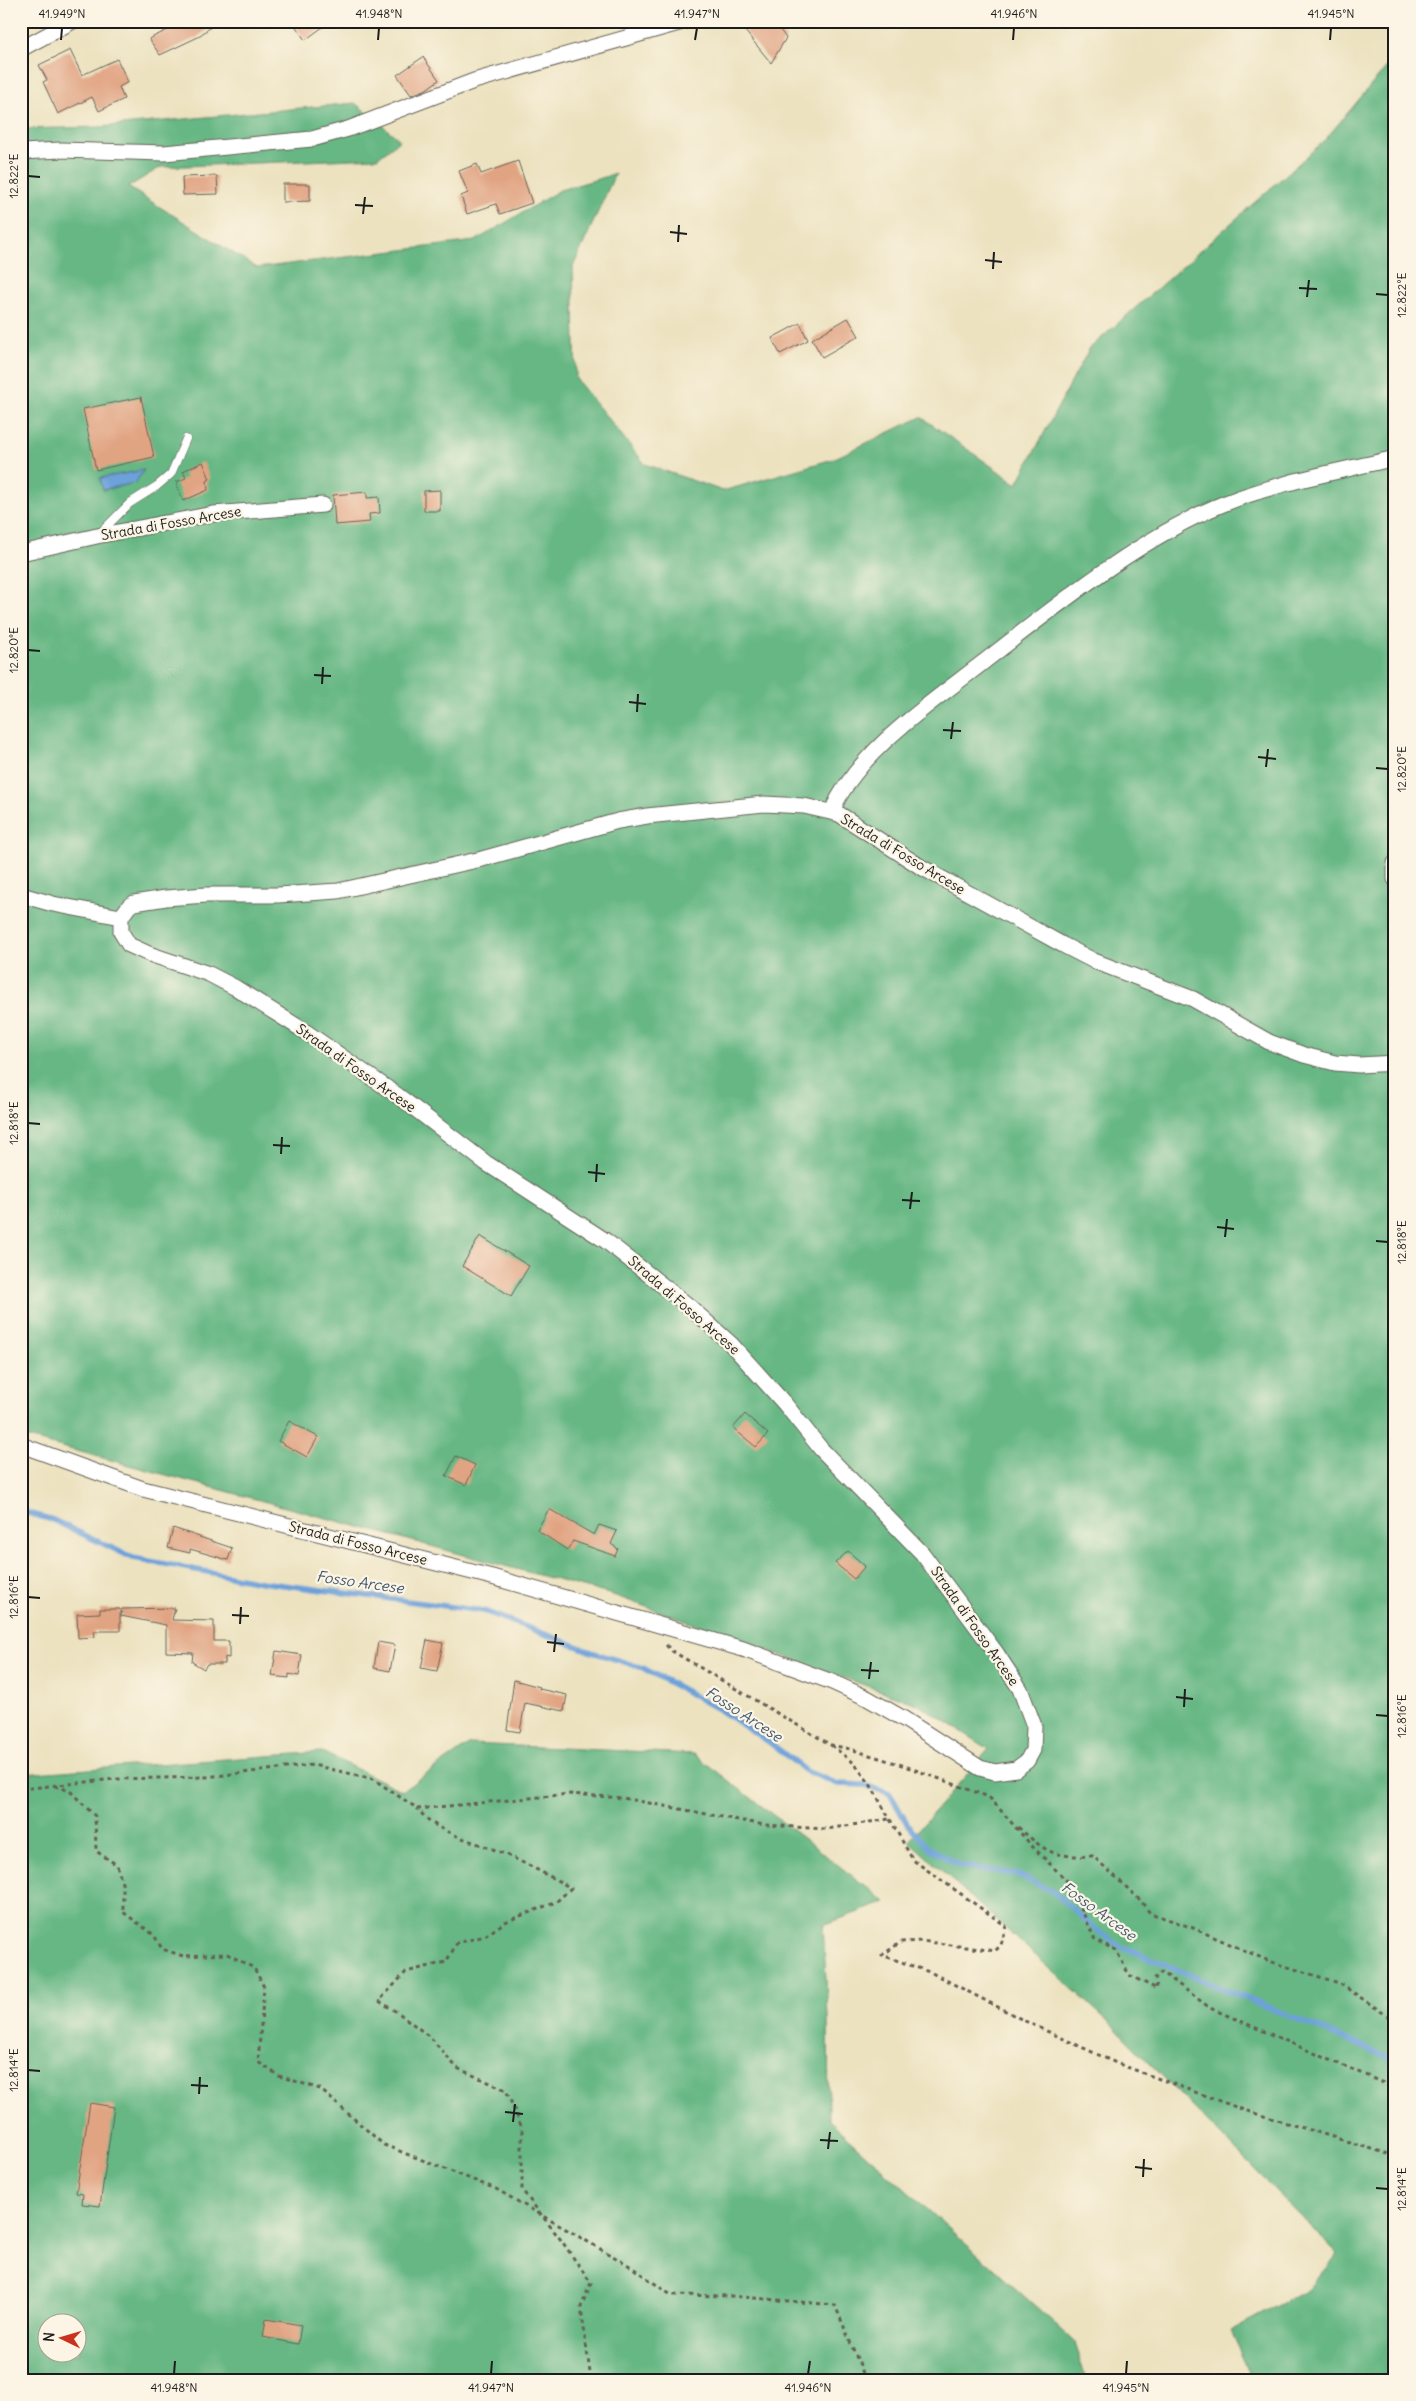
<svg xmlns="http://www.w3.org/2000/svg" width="1416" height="2401" font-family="Delius,sans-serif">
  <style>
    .forest { fill: #66b784; stroke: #416a50; fill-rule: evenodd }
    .water { fill: #6da1d9; stroke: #445e7a }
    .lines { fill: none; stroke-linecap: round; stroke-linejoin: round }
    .stream { stroke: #6da1d9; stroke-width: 5.5 }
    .building { fill: #e1a483 }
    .lane-casing { stroke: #656155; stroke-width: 9 }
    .street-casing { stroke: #656155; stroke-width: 17 }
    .path { stroke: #656155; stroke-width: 3; stroke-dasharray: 4 4; stroke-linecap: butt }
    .lane { stroke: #fff; stroke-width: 8 }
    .street { stroke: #fff; stroke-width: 15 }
    .ticks { fill: none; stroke: #1c1c1c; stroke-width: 2 }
    .labels { text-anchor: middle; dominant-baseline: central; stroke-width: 4.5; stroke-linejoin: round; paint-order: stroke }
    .street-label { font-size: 14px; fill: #1c1c1c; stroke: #fcf5e5 }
    .water-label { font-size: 15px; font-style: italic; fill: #405871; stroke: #fcf5e5 }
    .neatline { fill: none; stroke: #1c1c1c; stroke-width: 2 }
    .ticks-label { font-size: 12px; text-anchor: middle; fill: #1c1c1c }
  </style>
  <rect width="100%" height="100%" fill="#fcf5e5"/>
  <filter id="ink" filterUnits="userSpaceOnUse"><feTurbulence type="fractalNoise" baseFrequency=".02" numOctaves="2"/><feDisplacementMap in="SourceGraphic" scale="10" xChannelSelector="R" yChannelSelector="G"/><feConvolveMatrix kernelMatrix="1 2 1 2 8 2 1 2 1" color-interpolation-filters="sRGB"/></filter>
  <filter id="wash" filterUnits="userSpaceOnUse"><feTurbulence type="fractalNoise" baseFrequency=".0096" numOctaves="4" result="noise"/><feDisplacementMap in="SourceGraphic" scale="20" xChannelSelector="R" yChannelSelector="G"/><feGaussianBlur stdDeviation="1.12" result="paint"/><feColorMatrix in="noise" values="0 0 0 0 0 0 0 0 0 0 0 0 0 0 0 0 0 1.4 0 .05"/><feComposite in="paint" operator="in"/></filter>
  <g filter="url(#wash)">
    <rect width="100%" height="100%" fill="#ece2c0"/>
    <g class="forest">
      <path d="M1395,57v2323h-142l-23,-49 77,-41 31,-36 -230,-233 -199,-180 80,-92 -69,-44 -307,-110 -592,-159v-1307l79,-2 255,-24 45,37 -23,18 -216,9 -33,20 129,81 218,-27 85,-51 55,-16 -42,93 3,112 69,85 78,27 110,-32 88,-42 96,67 72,-135 234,-207z"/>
      <path d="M470,1744l224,10 192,148 -63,23 5,92 1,104 244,219 13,40h-1065v-606l301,-22 80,39zM48,2324h30v30h-30z"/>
    </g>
    <path class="water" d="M144,470l-9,13 -32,7 -3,-12z"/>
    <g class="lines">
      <path class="stream" d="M21,1511l32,9 80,38 128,24 223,29 108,41 51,16 75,41 51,33 37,29 32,13 27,1 25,9 18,31 20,22 33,19 55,8 36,17 46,40 22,15 275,114"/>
    </g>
    <g id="blocks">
      <g class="building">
        <path d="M186,21h33l-23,17 -36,17 -11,-16z"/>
        <path d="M292,21h39l-26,19z"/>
        <path d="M757,21h16l13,17 -15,25 -26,-32z"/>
        <path d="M70,50l12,25 35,-16 11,23 -9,5 5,12 -25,12 -7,-14 -34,17 -15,-32 4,-2 -8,-15z"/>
        <path d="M423,57l16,23 -14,10 -14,5 -14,-20z"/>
        <path d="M518,161l14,42 -32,11 -4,-10 -29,10 -6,-18 7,-3 -9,-22 18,-7 4,10z"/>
        <path d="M217,176l1,18 -35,1 -1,-18z"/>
        <path d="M283,184h27v17l-27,1z"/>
        <path d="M848,318l11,18 -37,21 -10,-18z"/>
        <path d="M800,323l8,17 -28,14 -8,-16z"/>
        <path d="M141,397l13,60 -58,13 -13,-61z"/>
        <path d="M203,462l7,17 -3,2 1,9 -25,11 -7,-19 10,-4 -3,-7z"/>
        <path d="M440,490v21h-16v-20z"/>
        <path d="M367,492v6l12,-1 1,16 -11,1 1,8 -35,3 -2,-30z"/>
        <path d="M480,1236l49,30 -18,30 -49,-30z"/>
        <path d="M745,1414l23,20 -12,13 -23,-19z"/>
        <path d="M289,1421l29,16 -11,20 -29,-16z"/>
        <path d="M456,1456l19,9 -9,20 -20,-9z"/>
        <path d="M549,1509l45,26 5,-10 18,6 -6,13 7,5 -3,7 -42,-15 -6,9 -30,-20z"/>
        <path d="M173,1528l59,20 -4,12 -38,-11v4l-22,-5z"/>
        <path d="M848,1551l17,15 -11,13 -19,-16z"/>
        <path d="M175,1608l-3,12 42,1v20h15v17l-4,-1v7h-18l-3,5 -12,-7 1,-9 -27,-1v-27l-45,-9 1,-7z"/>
        <path d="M100,1609h20v22h-26l1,6 -17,1 -1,-24 23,-1z"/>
        <path d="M427,1640l16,3 -6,28 -16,-3z"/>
        <path d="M378,1642l17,3 -5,26 -16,-3z"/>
        <path d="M276,1651l26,4 -3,21 -10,-2v4l-17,-2z"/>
        <path d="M514,1680l26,7 -1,2 28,6 -3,16 -39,-8 -5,29 -13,-2z"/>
        <path d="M90,2103l24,4 -14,99 -18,-2 1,-10 -7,-1z"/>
        <path d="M266,2319l35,6 -3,19 -35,-7z"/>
      </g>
    </g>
  </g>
  <g filter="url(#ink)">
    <use href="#blocks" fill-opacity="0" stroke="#656155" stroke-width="1"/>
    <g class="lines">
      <g class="lane-casing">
        <path id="lane" d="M100,533l30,-30 27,-17 14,-12 15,-35"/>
      </g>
      <g class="street-casing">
        <g id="street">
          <path d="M21,49l52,-28"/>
          <path d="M21,152l40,-2 103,3 148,-14 36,-10 126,-48 212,-60"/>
          <path d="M21,553l76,-17 116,-22 110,-9"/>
          <path d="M832,811c25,-59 99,-108 149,-147 70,-54 159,-127 242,-160 55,-22 114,-32 172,-46"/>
          <path d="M1395,863v16"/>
          <path d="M21,895l32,9 68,13"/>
          <path d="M21,1445l122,44 349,88 251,72 89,33 35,16 37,21 76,49 15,4 21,-3 11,-8 6,-11 1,-24 -14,-37 -23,-35 -75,-101 -101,-104 -36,-45 -54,-60 -41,-37 -84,-66 -120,-78 -89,-68 -91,-63 -70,-44 -27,-14 -60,-20 -20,-9 -8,-13v-15l8,-11 5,-3 32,-5 40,-3h72l60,-4 144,-32 136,-38 29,-5 117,-12 40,2 35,8 82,53 142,78 31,16 99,38 76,43 35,13 31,8 24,2 36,-2"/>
        </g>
      </g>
      <g class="path">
        <path d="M666,1645l6,6 159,94 19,4 52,16 87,32 42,48 40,40 24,55 21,10 13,25 28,14 -2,-11 7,-6 48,36 185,80"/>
        <path d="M831,1745l23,18 16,21 43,76 93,66 -5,19 -6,6 -73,-10 -21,1 -19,13 50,18 93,48 91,42 128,47 151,46"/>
        <path d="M55,1786l15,5 25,25 1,35 21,14 6,22v25l31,23 8,14 21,7 44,-2 27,14 10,19 -6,75 21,14 41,13 64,56 112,44 134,77 41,29 60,1 104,9 30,73 11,2"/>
        <path d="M21,1789l94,-10 91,-2 107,-12 60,14 45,30"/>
        <path d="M1018,1827c30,27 35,30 75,29l46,43 11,14 43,15 76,33 70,22 56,38"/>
        <path d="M591,2380l-10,-73 10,-24 -30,-43 -39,-50v-62l-16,-38 -49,-22 -26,-30 -31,-24 -21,-13 27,-29 40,-10 11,-19 28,-7 20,-14 51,-20 15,-14c-25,-14 -50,-27 -76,-38 -27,-11 -59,-17 -77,-41l152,-15 53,4 141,27 63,4 62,-10"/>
      </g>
      <use href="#lane" class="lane"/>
      <use href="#street" class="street"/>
    </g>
  </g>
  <path class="ticks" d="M61,40l1,-12M378,40l1,-12M695,40l2,-12M1013,40l1,-12M1330,40l1,-12M28,176l12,1M355,205l18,1M363,214l2,-17M670,232l17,2M678,242l1,-17M985,260l17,2M993,269l1,-17M1299,288l18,1M1376,294l12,1M1307,297l2,-17M28,650l12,1M314,675l17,1M322,684l1,-17M629,702l17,2M637,712l1,-18M943,730l18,1M951,739l2,-17M1258,757l18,2M1266,767l2,-18M1376,768l12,1M28,1123l12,1M273,1145l17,1M281,1154l1,-17M588,1172l17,2M596,1182l1,-18M902,1200l18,1M910,1209l2,-17M1217,1227l17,2M1225,1237l2,-18M1376,1241l12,1M28,1597l12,1M232,1615l17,1M240,1624l1,-17M547,1642l17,2M554,1652l2,-18M861,1670l18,1M869,1679l2,-17M1176,1697l17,2M1184,1707l1,-18M1376,1715l12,1M28,2070l12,1M191,2085l17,1M199,2094l1,-17M505,2112l18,2M513,2122l2,-18M820,2140l18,1M828,2149l2,-17M1135,2167l17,2M1143,2177l1,-18M1376,2188l12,1M174,2374l1,-13M491,2374l1,-13M808,2374l2,-13M1126,2374l1,-13"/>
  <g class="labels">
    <g class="street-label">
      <text transform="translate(171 523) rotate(-10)">Strada di Fosso Arcese</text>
      <text transform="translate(903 854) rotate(31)">Strada di Fosso Arcese</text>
      <text transform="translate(356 1068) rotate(35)">Strada di Fosso Arcese</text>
      <text transform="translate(684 1305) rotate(41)">Strada di Fosso Arcese</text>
      <text transform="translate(358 1543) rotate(14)">Strada di Fosso Arcese</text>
      <text transform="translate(975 1626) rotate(55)">Strada di Fosso Arcese</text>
    </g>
    <g class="water-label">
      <text transform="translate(360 1582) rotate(8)">Fosso Arcese</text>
      <text transform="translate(744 1714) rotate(33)">Fosso Arcese</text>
      <text transform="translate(1099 1911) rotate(36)">Fosso Arcese</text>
    </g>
  </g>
  <rect width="1416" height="2401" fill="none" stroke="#fcf5e5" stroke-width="55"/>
  <g transform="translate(62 2338) rotate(275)"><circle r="24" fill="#fcf5e5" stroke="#a29e95"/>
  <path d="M0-4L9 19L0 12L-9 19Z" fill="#c8321e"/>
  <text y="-8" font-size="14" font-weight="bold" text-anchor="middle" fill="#1c1c1c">N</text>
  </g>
  <rect x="28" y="28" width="1360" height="2346" class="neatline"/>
  <g class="ticks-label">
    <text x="62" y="18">41.949°N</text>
    <text x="379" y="18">41.948°N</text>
    <text x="697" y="18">41.947°N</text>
    <text x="1014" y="18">41.946°N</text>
    <text x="1331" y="18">41.945°N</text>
    <text transform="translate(14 176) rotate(-90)" y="4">12.822°E</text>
    <text transform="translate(1402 295) rotate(-90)" y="4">12.822°E</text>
    <text transform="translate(14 650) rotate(-90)" y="4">12.820°E</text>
    <text transform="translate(1402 769) rotate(-90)" y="4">12.820°E</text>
    <text transform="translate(14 1123) rotate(-90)" y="4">12.818°E</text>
    <text transform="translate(1402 1242) rotate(-90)" y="4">12.818°E</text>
    <text transform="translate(14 1597) rotate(-90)" y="4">12.816°E</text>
    <text transform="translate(1402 1716) rotate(-90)" y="4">12.816°E</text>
    <text transform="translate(14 2070) rotate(-90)" y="4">12.814°E</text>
    <text transform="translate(1402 2189) rotate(-90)" y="4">12.814°E</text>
    <text x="174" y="2392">41.948°N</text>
    <text x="491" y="2392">41.947°N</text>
    <text x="808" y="2392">41.946°N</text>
    <text x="1126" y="2392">41.945°N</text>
  </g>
</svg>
